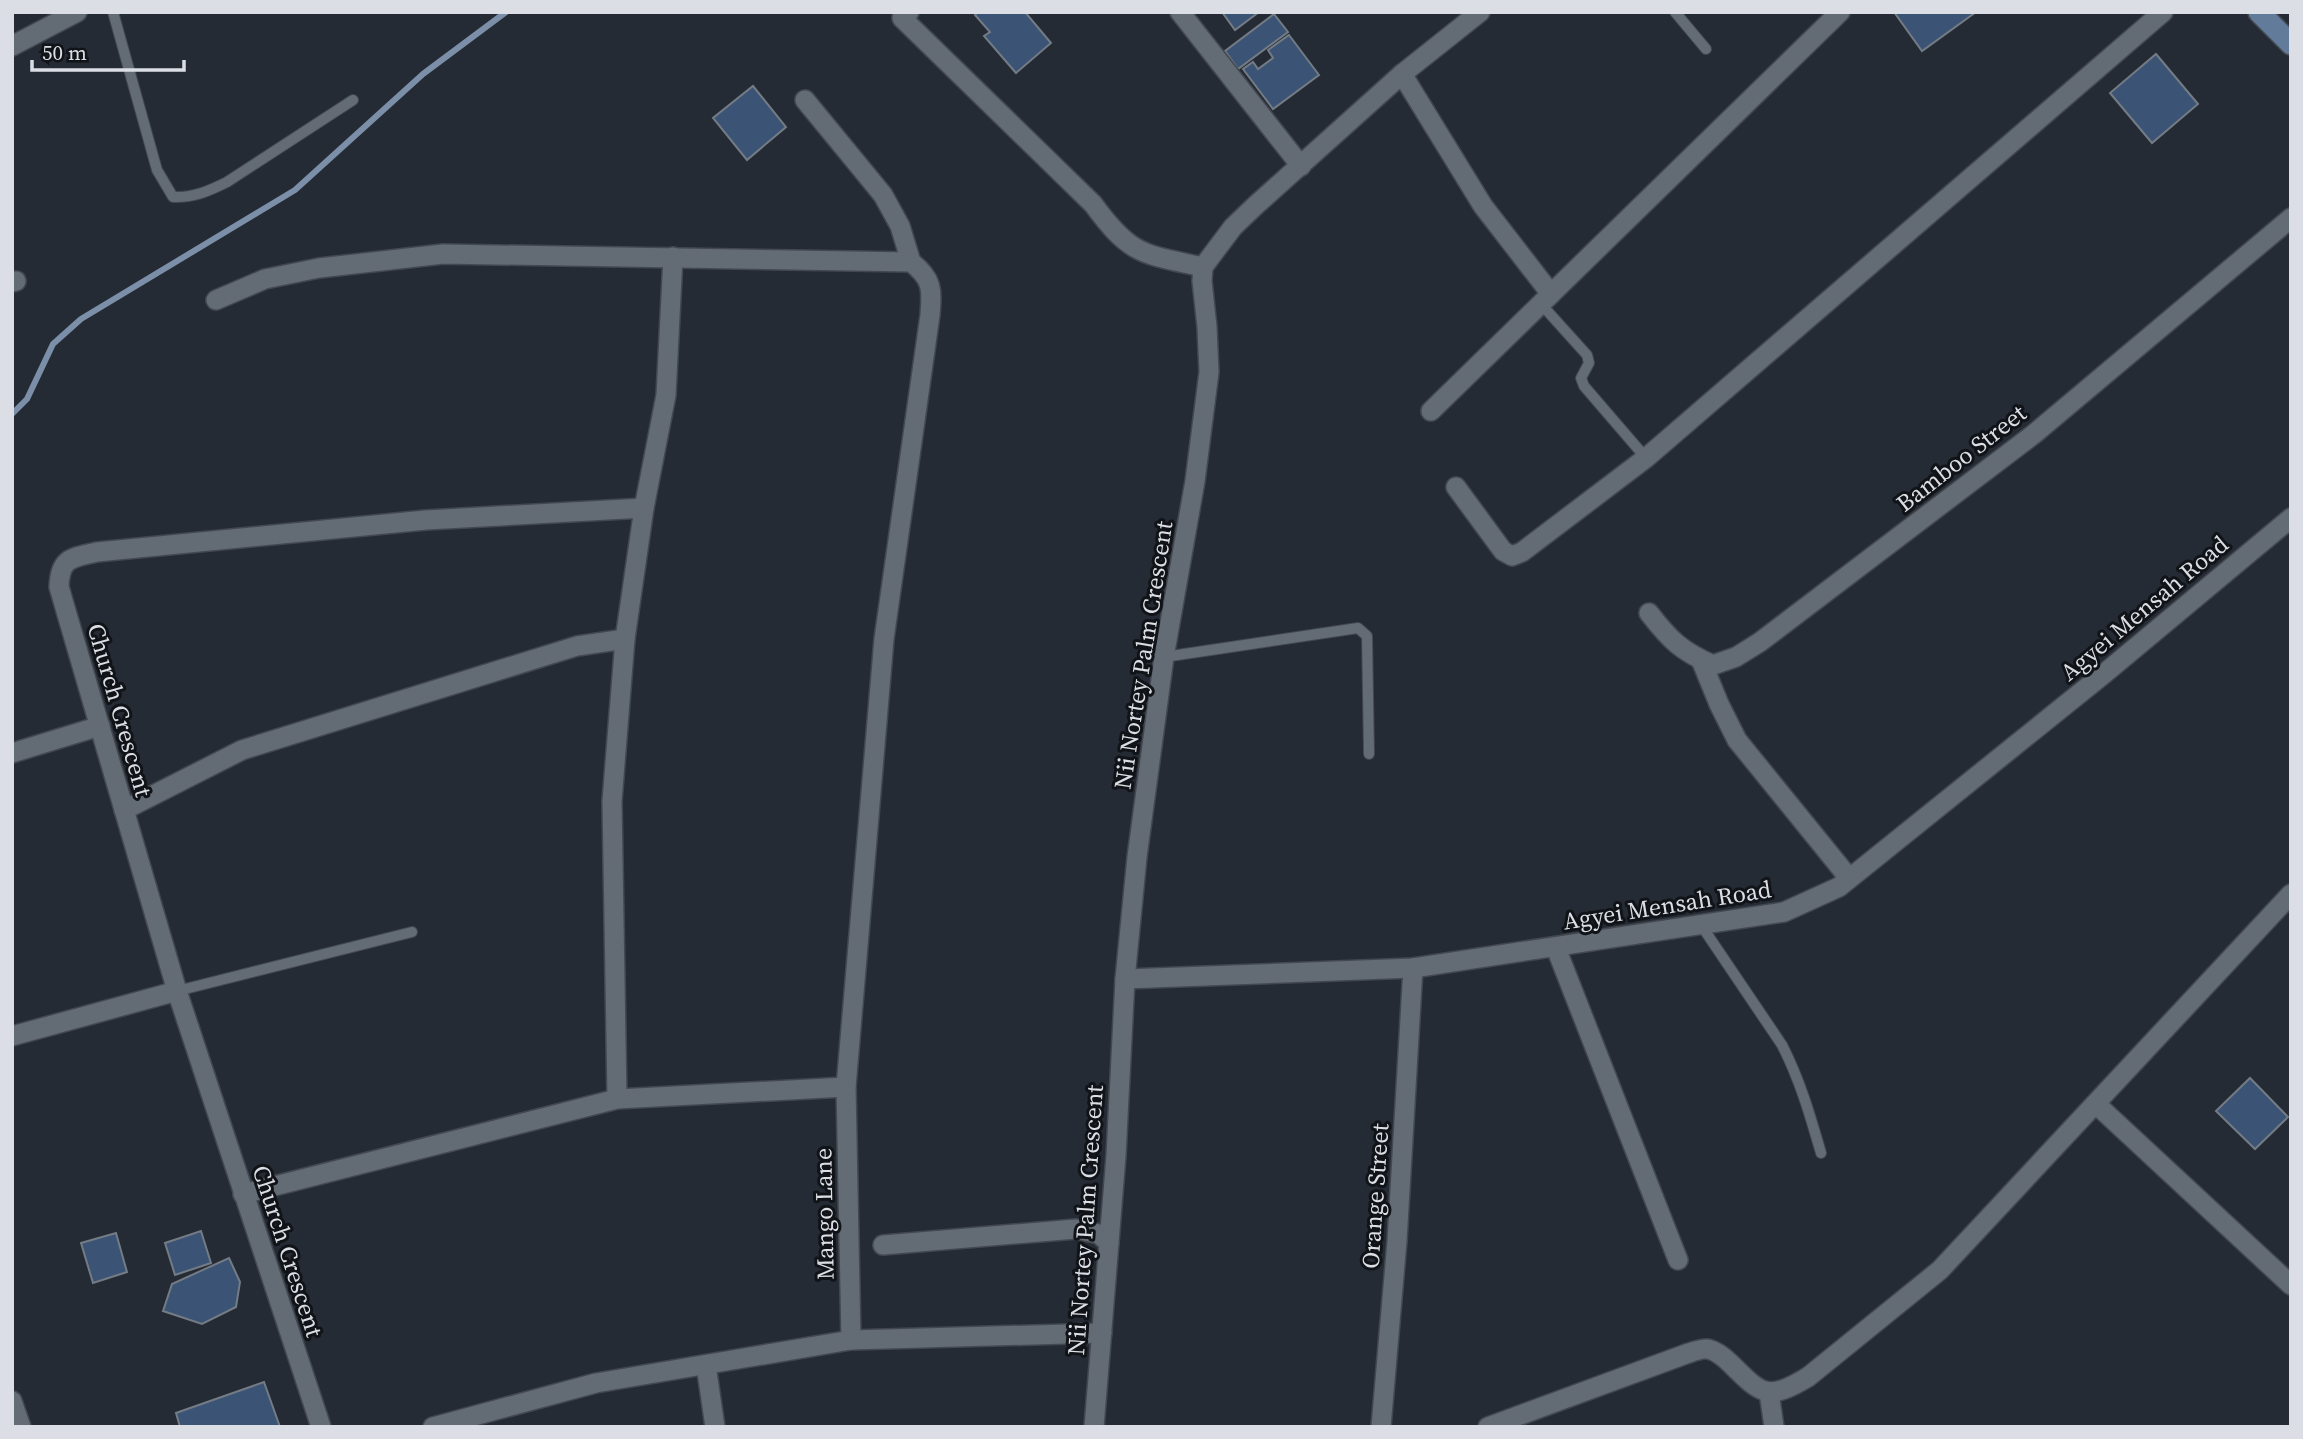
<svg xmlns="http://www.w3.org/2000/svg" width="2303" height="1439" font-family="'Source Serif 4',serif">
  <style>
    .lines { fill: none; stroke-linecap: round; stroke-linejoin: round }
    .stream { stroke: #7c8fa9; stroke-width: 6 }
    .building { fill: #3b5475; stroke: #737b85; stroke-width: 2 }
    .lane-casing { stroke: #434850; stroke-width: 12 }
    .street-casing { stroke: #434850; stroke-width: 22 }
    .secondary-casing { stroke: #434850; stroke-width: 24 }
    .lane { stroke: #636b75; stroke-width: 10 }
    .street { stroke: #636b75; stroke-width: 19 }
    .secondary { stroke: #627b9b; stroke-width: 21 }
    .labels { text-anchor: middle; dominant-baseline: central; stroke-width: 6; stroke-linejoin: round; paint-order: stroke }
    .street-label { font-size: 24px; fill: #dbdfe5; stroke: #101317 }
  </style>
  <rect width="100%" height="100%" fill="#252b34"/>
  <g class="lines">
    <path class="stream" d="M12,414l15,-15 26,-55 28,-25 214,-129 128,-116 83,-62"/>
  </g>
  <g class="building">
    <path d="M978,12h47l26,31 -35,30 -32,-37 6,-4 -15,-17z"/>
    <path d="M1222,12h37l-24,18z"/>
    <path d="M1894,12h82l-54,39z"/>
    <path d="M1274,14l14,18 -50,37 -13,-18z"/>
    <path d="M1289,35l30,40 -46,34 -30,-40 10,-7 5,7 15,-11 -5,-8z"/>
    <path d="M2156,54l42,50 -46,39 -42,-50z"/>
    <path d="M753,86l33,41 -39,33 -34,-42z"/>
    <path d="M2250,1078l38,39 -33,32 -39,-38z"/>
    <path d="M201,1231l10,32 -36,12 -10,-32z"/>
    <path d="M116,1233l11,39 -34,11 -12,-40z"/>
    <path d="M229,1258l11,24 -4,25 -34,17 -39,-13 9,-27z"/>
    <path d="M264,1382l16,45h-100l-4,-14z"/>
  </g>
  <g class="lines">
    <g class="lane-casing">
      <g id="lane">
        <path d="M113,12l44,158 16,27c20,1 36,-6 54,-15l126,-82"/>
        <path d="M1675,12l31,37"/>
        <path d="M1541,304l46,51 2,8 -8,15 3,8 62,72"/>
        <path d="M1164,657l194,-29 9,8 2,118"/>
        <path d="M1701,925l81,120c18,35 28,70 39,108"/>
        <path d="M177,991l235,-59"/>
      </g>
    </g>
    <g class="street-casing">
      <g id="street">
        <path d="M909,12l-7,6 191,186c38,52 50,50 110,63"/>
        <path d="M1180,12l121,154"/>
        <path d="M12,46l65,-34"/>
        <path d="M1402,74l81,132 68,88"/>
        <path d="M805,100l78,95 17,31 11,36"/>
        <path d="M12,282l4,-1"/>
        <path d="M216,300l49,-21 54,-11 124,-14 468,8c22,17 21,28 19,53l-46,324 -38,448 5,253"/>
        <path d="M1431,411l409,-399"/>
        <path d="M1456,487l47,64 9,5 10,-4 124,-94 517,-446"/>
        <path d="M1649,613c21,27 32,38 64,52l23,-8 24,-15 274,-208 257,-216"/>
        <path d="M1701,660l18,44 18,36 112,138"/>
        <path d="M12,753l88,-27"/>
        <path d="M124,810l118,-60 335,-104 48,-7"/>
        <path d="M1556,948l122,312"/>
        <path d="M1125,979l288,-11 371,-56 55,-25 266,-214 186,-155"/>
        <path d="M12,1036l165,-45"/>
        <path d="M617,1099l-5,-298 13,-162 19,-131 22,-113 7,-138"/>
        <path d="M2096,1104l195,181"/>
        <path d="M243,1194l374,-95 229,-12"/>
        <path d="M883,1245l193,-16 23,5 10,9"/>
        <path d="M706,1365l9,62"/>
        <path d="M1769,1392l5,35"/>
        <path d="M12,1401l9,26"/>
        <path d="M321,1427l-144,-436 -118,-404c1,-30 13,-29 38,-35l329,-32 218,-12"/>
        <path d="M433,1427l163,-44 255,-43 251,-7"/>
        <path d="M1094,1427l22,-271 9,-177 12,-122 27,-200 31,-176 14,-109 -2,-45 -5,-46 1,-14 30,-40 23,-22 146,-131 78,-62"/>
        <path d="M1381,1427l16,-186 16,-273"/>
        <path d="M1488,1427l198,-73c6,-2 16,-6 22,-5 9,2 17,9 23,15 31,31 37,37 77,13l132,-107 351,-376"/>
      </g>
    </g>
    <g class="secondary-casing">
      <path id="secondary" d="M2259,12l32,32"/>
    </g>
    <use href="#lane" class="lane"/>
    <use href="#street" class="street"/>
    <use href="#secondary" class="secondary"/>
  </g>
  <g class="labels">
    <g class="street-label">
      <text transform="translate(1961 458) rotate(-38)">Bamboo Street</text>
      <text transform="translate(2144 608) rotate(-40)">Agyei Mensah Road</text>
      <text transform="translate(1143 655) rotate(-81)">Nii Nortey Palm Crescent</text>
      <text transform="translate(120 710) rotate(74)">Church Crescent</text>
      <text transform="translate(1667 905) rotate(-9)">Agyei Mensah Road</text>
      <text transform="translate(1375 1196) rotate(-86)">Orange Street</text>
      <text transform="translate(824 1214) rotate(-91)">Mango Lane</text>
      <text transform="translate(1085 1220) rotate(-86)">Nii Nortey Palm Crescent</text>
      <text transform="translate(288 1251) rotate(72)">Church Crescent</text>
    </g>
  </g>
  <rect width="2303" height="1439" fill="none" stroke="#dbdfe5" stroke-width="28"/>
  <path d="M32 60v10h152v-10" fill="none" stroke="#dbdfe5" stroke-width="3.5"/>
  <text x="42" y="60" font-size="21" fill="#dbdfe5" stroke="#101317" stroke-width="5" paint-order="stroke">50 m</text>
</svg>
